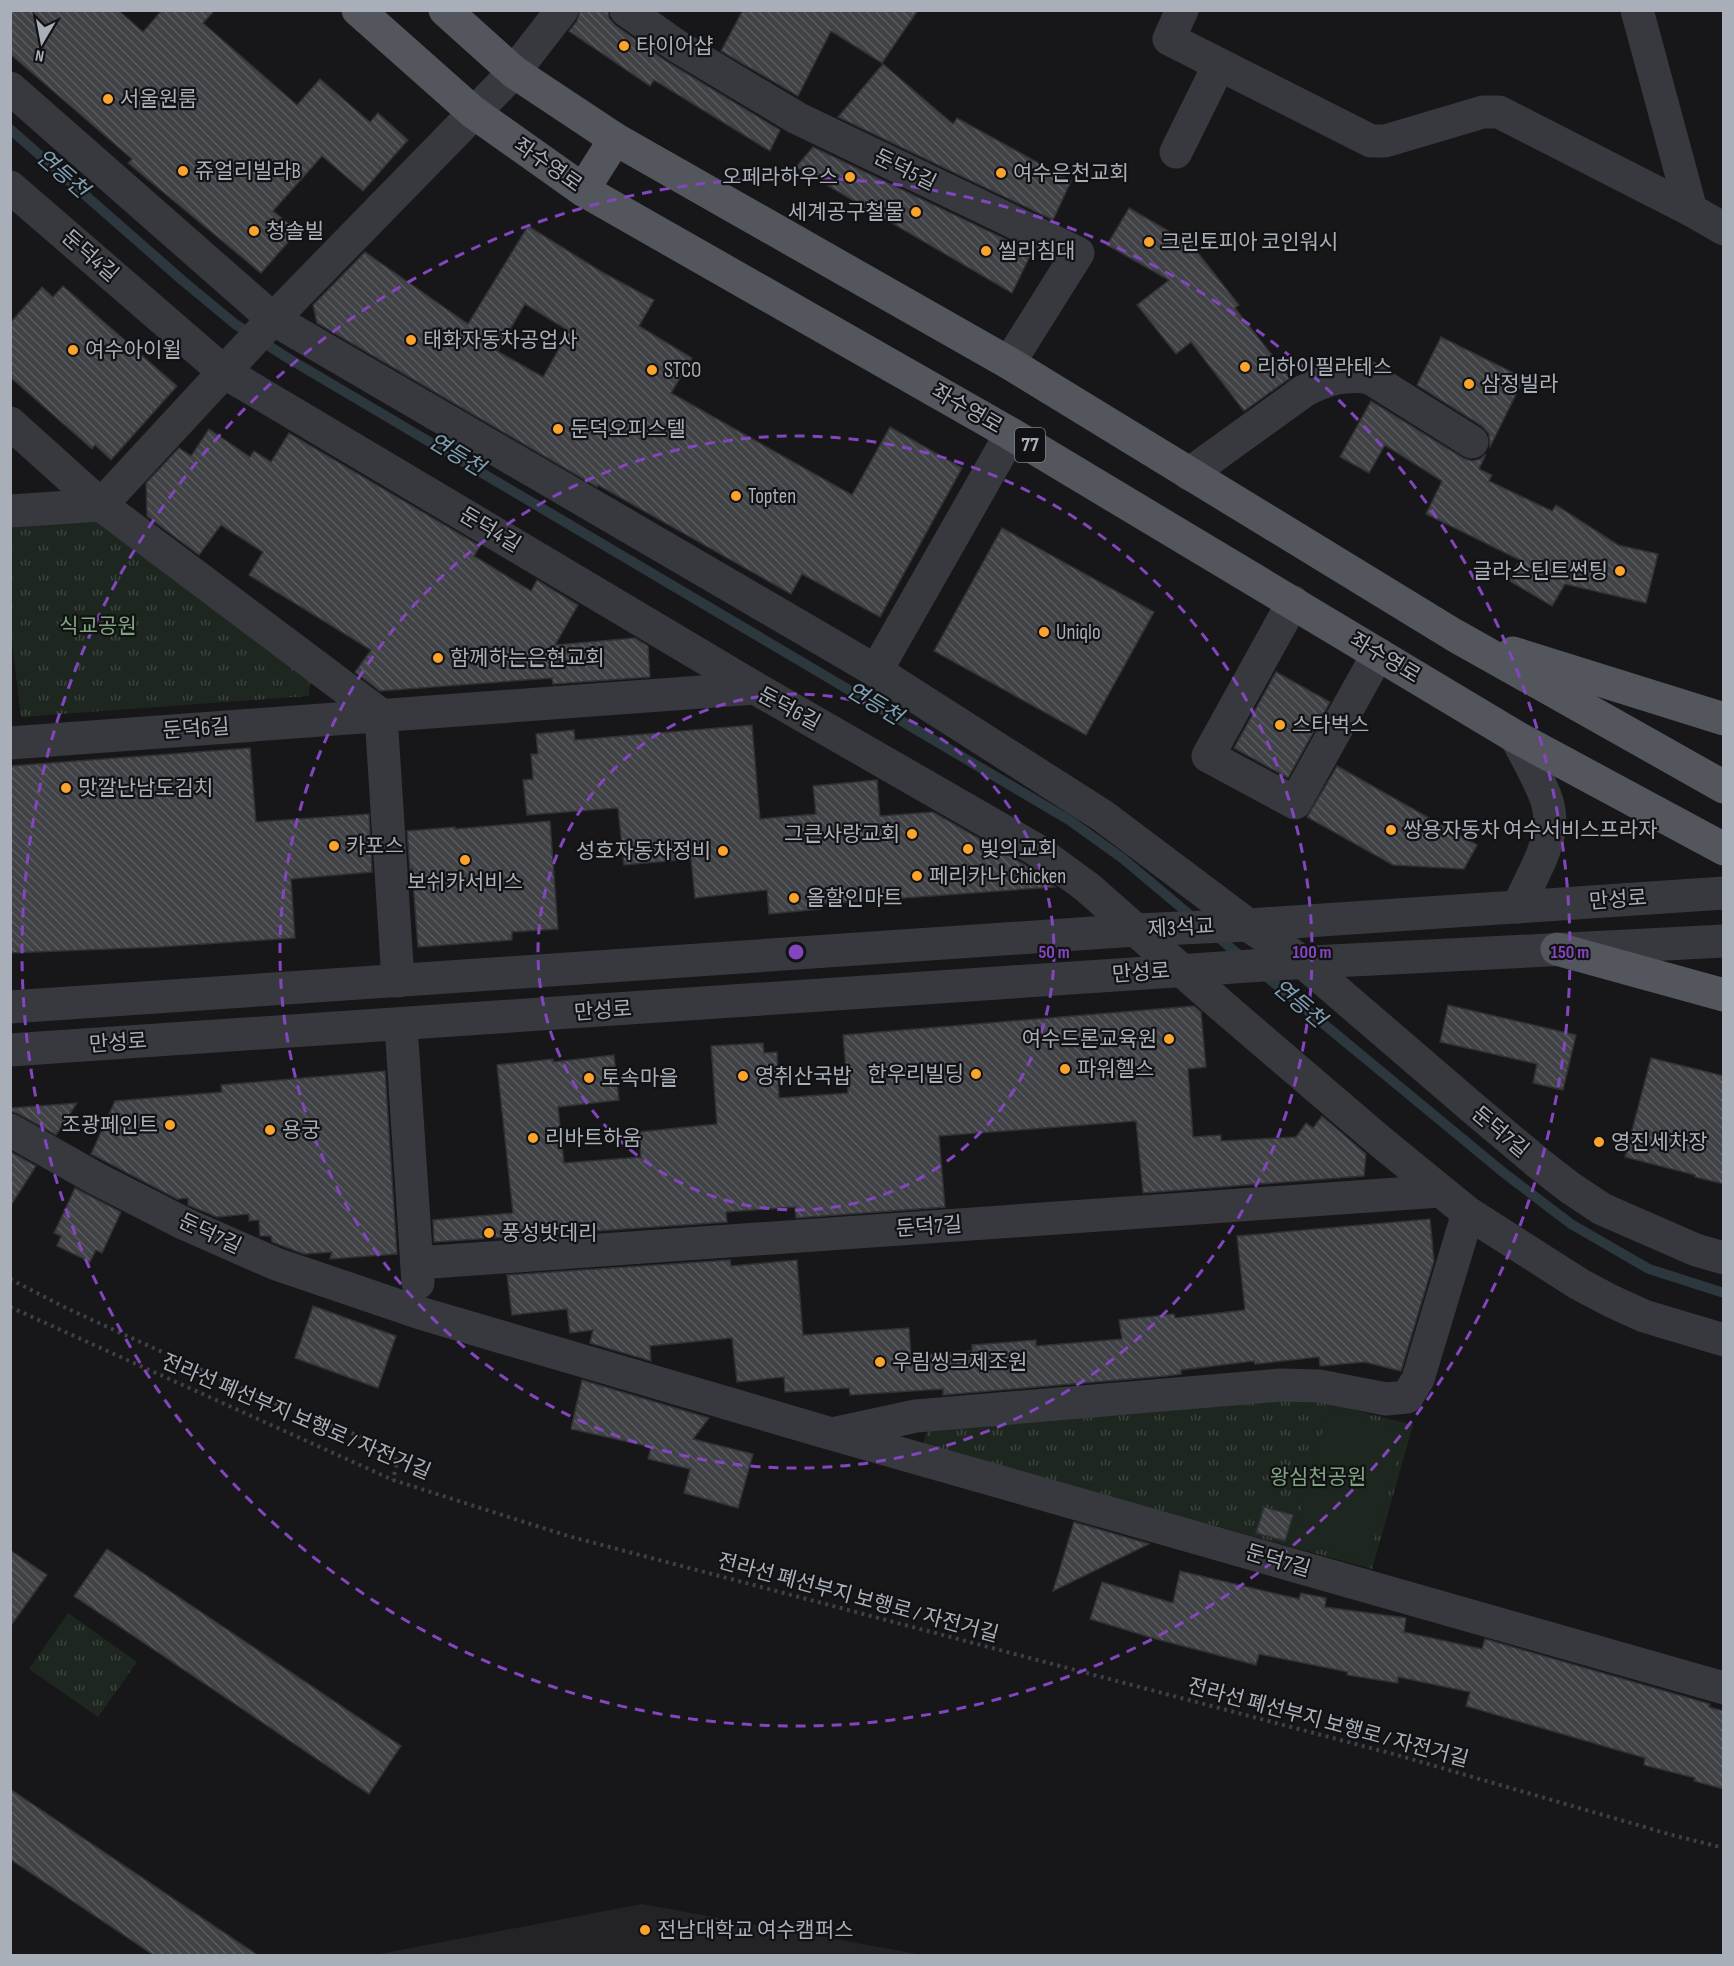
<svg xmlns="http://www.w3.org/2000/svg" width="1734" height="1966" font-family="'Sofia Sans Condensed','Noto Sans KR',sans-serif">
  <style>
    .built { fill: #232326 }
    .park { fill: url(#park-tufts) }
    .garden { fill: #1e271f }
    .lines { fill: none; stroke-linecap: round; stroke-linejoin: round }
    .stream { stroke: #2c373e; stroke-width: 10 }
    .building { fill: url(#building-back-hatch); stroke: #313135; stroke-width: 1.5; fill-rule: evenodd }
    .path { stroke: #3d4045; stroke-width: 4; stroke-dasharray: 3 4.5; stroke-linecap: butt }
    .minor { stroke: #37393e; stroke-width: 33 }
    .major { stroke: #53565d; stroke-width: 33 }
    .ring { fill: none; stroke: #8446be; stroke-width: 3; stroke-dasharray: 10 8 }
    .poi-dot { fill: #faa32d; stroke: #121214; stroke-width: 2 }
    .labels { text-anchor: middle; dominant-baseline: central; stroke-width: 4.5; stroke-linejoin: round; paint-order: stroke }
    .shield { fill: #121214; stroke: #7b8088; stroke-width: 1.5 }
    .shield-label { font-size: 20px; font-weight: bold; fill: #a8afb9 }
    .poi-label { font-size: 21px; fill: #a8afb9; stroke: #121214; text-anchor: start }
    .street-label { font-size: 21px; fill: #a8afb9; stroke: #121214 }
    .park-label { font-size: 21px; fill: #7fa57e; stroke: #121214 }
    .water-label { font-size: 22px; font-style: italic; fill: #7ea1b6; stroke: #121214 }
    .centre { fill: #8446be; stroke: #121214; stroke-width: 3 }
    .ring-label { font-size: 18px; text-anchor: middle; font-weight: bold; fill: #8446be; stroke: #121214; stroke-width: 4.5; stroke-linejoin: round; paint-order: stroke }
  </style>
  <defs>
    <pattern id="park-tufts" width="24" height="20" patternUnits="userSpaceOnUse" patternTransform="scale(1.5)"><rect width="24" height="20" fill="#1e271f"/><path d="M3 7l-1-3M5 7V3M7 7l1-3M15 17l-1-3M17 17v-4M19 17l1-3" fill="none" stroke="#3c443d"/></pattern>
    <pattern id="building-back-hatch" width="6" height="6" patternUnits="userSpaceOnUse" patternTransform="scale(1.5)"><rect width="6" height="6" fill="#414246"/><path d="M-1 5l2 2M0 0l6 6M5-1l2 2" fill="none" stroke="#5a5b5f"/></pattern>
  </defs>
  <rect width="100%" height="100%" fill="#171719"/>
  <path class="built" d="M642,1904l281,51h-549z"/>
  <g class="park">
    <path d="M96,516l214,162 -1,18 -288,21 -11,-93v-100z"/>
    <path d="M1311,1399l102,26 -41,144 -449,-124 5,-17z"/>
    <path d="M68,1613l69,49 -39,55 -69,-48z"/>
  </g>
  <path class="garden" d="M1329,1408l76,21 -37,133 -76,-21z"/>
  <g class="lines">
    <g class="stream">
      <path d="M10,129l173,152 52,43 51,33 783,463 53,38 74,62"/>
      <path d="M1213,933l32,27"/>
      <path d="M1262,973l242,200 67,51 78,45 75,24"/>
    </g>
  </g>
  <g class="building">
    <path d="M10,10h108l25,22 19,-22h53l-12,13 94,82 23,-26 50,43 8,-9 30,27 -45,51 -41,-35 -49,55 25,20 -37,42 -133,-110 4,-4 -122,-105z"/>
    <path d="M580,10h28l1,8 6,7 51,36 114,69 -10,21 -116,-71 -4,6 -81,-55 8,-10z"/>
    <path d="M743,10h175l-36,53 -51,-32 -33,65 -77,-45z"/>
    <path d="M883,64l70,60 4,-6 114,63 -18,39 -215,-103z"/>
    <path d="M813,147l219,105 -20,41 -216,-126z"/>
    <path d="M1129,208l62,36 48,61 -4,3 55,70 -46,33 -53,-69 -15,12 -39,-49 32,-25 -62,-35z"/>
    <path d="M528,226l74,46 52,28 -15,26 53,32 -21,35 181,102 38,-68 72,41 -82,149 -78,-43 -11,20 -193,-109 -1,2 -280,-164 -4,-18 52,-53 103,72zM525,304l44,27 -26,46 -46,-26z"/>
    <path d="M63,286l114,100 -66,74 -16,-15 -3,4 -82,-72v-54l32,-36 11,10z"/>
    <path d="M1441,337l83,41 -34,69 -1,-13 -7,-8 -65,-41z"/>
    <path d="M1371,401l92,57 9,3 8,-2 6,-5 -7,15 13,6 -3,6 63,30 4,-6 62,40 40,9 -12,49 -81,-19 -13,22 -44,-26 12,-20 -94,-46 16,-33 -57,-36 -16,28 -29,-16z"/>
    <path d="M209,429l41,28 4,-6 17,11 18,-29 191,113 -6,10 57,35 6,-11 41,25 -23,40 80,-7 13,8 2,31 -97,7 -1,-6 -172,13 -25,-19 16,-22 -122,-75 14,-23 -42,-27 -22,30 -52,-39 -1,-33 33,-35 12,8z"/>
    <path d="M1002,528l152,84 -68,123 -152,-84z"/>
    <path d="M1276,672l54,30 -42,76 -54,-30z"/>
    <path d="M752,725l8,94 56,-5 -3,-28 64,-6 3,36 53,-4 92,53 30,22 -234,17v5l-52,5 -2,-24 -72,8 -4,-39 -67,6 -6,-57 -91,7 -4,-35 10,-1 -2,-25h7l-2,-20 38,-4 1,10z"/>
    <path d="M250,748l6,74 113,-8 3,58 -81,7 4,59 -135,9 -150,6v-187z"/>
    <path d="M1337,766l140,79 -13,24 -71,-4 -86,-48z"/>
    <path d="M550,821l8,108 -46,3v8l-94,7 -6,-78 -2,1 -3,-39 48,-4v2z"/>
    <path d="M1448,1005l128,30 -13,55 -30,-7 4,-19 -97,-22z"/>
    <path d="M1194,1006l7,6 5,55 -18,2 5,68 28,-2v6l75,-4 10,-14 7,5 9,-12 44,38 -2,22 -221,17 -7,-72 -197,15 6,71 -149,11 -1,-11 -69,5 1,10 -293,20 -1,-22 80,-7 -16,-148 56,-6v3l61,-7 5,45 -61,7 6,56 77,-6 -3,-25 79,-8 -6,-78 52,-3 1,10 13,-1 2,46 69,-5 -5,-58z"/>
    <path d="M1651,1058l73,18v108l-29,-7v-2l-70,-18z"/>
    <path d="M385,1071l12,183 -67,5 2,-7 -28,2 -32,-12 -1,-6h-11l-1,-16 -10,1v-7l-32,3 -29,-12v-7l-11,1 -86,-45 24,-53 107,-9 -1,-7z"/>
    <path d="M77,1103l-21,32 -37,-21 -8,-3v-3z"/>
    <path d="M11,1152l25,14 -26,41v-6z"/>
    <path d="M75,1188l46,24 -19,41 -6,-3 -6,12 -33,-16 4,-10 -7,-3z"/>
    <path d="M1430,1219l4,42 -33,110 -36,-9 -45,4 -1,-9 -64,7 -1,-3 -73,9v4l-16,2 -222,19v-6l-93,6 -1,-7 -64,4 -1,-15 -47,5 -5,-44 -82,8 1,15 -61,-18 3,-13 -23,3 -3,-24 -55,6 -5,-40 223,-15 1,6 66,-6 6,75 106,-7 2,28 61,-5v-6l64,-5v6l86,-7 -3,-19 55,-6 1,4 70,-8 -8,-74z"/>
    <path d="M313,1306l83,30 -18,52 -83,-30z"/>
    <path d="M582,1380l127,38 -16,21 60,15 -15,54 -54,-15 6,-24 -42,-10 3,-12 -80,-18z"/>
    <path d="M1264,1507l29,8 -8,26 -29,-8z"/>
    <path d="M1074,1522l72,21 3,1 -96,47z"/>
    <path d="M107,1549l294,197 -32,48 -295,-198z"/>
    <path d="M10,1550l37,25 -37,52z"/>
    <path d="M1180,1571l119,28 2,-6 25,5 -1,9 81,11 -2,14 78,17 3,-10 225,65 -1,3 15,4v78l-30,-8 1,-3 -51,-13 1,-7 -179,-52 4,-14 -72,-15v6l-51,-8 1,-3 -89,-18 -3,11 -100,-26 -66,-20 12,-37 71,21z"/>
    <path d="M10,1789l249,167h-104l-145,-97z"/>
  </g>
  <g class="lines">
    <g class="path">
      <path d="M10,1279l54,28 223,102 104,39 6,14 -4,18"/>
      <path d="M10,1307l383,173 175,56 829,219 275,80 52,13"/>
    </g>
    <g class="minor">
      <path d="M626,10l51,36 120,72 281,135 -69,110"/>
      <path d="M1182,10l-13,29 202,102h14l98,-29h16l192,98"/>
      <path d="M1637,10l54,200 33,19"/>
      <path d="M10,88l263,231 603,352 227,145 145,109 56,38 170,146 63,53 32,25 33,22 94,41 28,8"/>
      <path d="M1176,152l43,-87"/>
      <path d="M10,187l214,185 531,316 280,161 52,38 134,118 160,137 87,71 111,71 32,17 33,15 80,24"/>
      <path d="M10,423l91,82 280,210 17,266"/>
      <path d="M1189,474l115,-83c21,-11 42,-18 66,-13l102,64"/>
      <path d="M10,511l91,-6 172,-186 241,-247 48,-62"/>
      <path d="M1293,602l-85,154 87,47 83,-149"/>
      <path d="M876,671l135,-237"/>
      <path d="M1516,737c9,18 28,50 32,68 9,35 -17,71 -30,102"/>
      <path d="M10,743l745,-55"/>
      <path d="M10,1007l1126,-77 112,-5 476,-32"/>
      <path d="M401,1025l17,258"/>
      <path d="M10,1050l1283,-87 431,-22"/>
      <path d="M10,1130l87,49 88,45 91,40 144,49 412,121 892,254"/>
      <path d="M417,1263l1023,-72"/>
      <path d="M837,1433l79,-17 365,-31 38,1 67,13 21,-2 11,-18 50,-166"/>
    </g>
    <g class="major">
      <path d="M358,10l115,102 110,78 428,244 505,303 208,112"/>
      <path d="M445,10l69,62 101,67 394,224 445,272 270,152"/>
      <path d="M583,190l32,-51"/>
      <path d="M1513,653l211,66"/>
      <path d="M1557,949l167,46"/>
    </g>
  </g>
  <g class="ring">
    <circle cx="796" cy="952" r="258"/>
    <circle cx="796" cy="952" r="516"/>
    <circle cx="796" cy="952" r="774"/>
  </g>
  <g class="poi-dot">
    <circle cx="624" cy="46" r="6"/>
    <circle cx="108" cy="99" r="6"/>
    <circle cx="183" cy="171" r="6"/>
    <circle cx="1001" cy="173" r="6"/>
    <circle cx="850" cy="177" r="6"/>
    <circle cx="916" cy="212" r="6"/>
    <circle cx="254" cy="231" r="6"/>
    <circle cx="1149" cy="242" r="6"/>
    <circle cx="986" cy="251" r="6"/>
    <circle cx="411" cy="340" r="6"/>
    <circle cx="73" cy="350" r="6"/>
    <circle cx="1245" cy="367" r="6"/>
    <circle cx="652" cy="370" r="6"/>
    <circle cx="1469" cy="384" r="6"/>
    <circle cx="558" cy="429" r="6"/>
    <circle cx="736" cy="496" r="6"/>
    <circle cx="1620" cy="571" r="6"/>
    <circle cx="1044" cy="632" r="6"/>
    <circle cx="438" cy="658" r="6"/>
    <circle cx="1280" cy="725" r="6"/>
    <circle cx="66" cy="788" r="6"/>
    <circle cx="1391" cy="830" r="6"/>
    <circle cx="912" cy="834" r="6"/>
    <circle cx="334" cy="846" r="6"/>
    <circle cx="968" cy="849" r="6"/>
    <circle cx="723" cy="851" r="6"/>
    <circle cx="465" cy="860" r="6"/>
    <circle cx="917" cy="876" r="6"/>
    <circle cx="794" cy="898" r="6"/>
    <circle cx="1169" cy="1039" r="6"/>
    <circle cx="1065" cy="1069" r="6"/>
    <circle cx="976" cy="1074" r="6"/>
    <circle cx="743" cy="1076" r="6"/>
    <circle cx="589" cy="1078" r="6"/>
    <circle cx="170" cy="1125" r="6"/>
    <circle cx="270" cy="1130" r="6"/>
    <circle cx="533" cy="1138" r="6"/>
    <circle cx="1599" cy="1142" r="6"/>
    <circle cx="489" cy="1233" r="6"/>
    <circle cx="880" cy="1362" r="6"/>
    <circle cx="645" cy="1930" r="6"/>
  </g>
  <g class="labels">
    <rect class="shield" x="1015" y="428" width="30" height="34" rx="4.5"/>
    <g class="shield-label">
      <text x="1030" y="445">77</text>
    </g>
    <g class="poi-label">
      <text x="636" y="46">타이어샵</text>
      <text x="120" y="99">서울원룸</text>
      <text x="195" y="171">쥬얼리빌라B</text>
      <text x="1013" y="173">여수은천교회</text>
      <text x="838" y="177" text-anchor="end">오페라하우스</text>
      <text x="904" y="212" text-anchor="end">세계공구철물</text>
      <text x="266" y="231">청솔빌</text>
      <text x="1161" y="242">크린토피아 코인워시</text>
      <text x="998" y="251">씰리침대</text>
      <text x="423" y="340">태화자동차공업사</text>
      <text x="85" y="350">여수아이윌</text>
      <text x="1257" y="367">리하이필라테스</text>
      <text x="664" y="370">STCO</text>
      <text x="1481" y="384">삼정빌라</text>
      <text x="570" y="429">둔덕오피스텔</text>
      <text x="748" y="496">Topten</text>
      <text x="1608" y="571" text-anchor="end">글라스틴트썬팅</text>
      <text x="1056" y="632">Uniqlo</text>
      <text x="450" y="658">함께하는은현교회</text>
      <text x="1292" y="725">스타벅스</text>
      <text x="78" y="788">맛깔난남도김치</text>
      <text x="1403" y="830">쌍용자동차 여수서비스프라자</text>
      <text x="900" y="834" text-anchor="end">그큰사랑교회</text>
      <text x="346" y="846">카포스</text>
      <text x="980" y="849">빛의교회</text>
      <text x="711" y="851" text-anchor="end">성호자동차정비</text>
      <text x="929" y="876">페리카나 Chicken</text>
      <text x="465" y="882" text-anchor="middle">보쉬카서비스</text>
      <text x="806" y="898">올할인마트</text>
      <text x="1157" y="1039" text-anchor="end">여수드론교육원</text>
      <text x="1077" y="1069">파워헬스</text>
      <text x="964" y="1074" text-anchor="end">한우리빌딩</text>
      <text x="755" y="1076">영취산국밥</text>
      <text x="601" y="1078">토속마을</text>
      <text x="158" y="1125" text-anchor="end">조광페인트</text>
      <text x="282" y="1130">용궁</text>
      <text x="545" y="1138">리바트하움</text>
      <text x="1611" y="1142">영진세차장</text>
      <text x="501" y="1233">풍성밧데리</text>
      <text x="892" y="1362">우림씽크제조원</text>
      <text x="657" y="1930">전남대학교 여수캠퍼스</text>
    </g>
    <g class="street-label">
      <text transform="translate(548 165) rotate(35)">좌수영로</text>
      <text transform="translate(905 170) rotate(26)">둔덕5길</text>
      <text transform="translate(90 256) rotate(41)">둔덕4길</text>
      <text transform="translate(967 409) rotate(30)">좌수영로</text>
      <text transform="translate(490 530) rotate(31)">둔덕4길</text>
      <text transform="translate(1385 658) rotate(31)">좌수영로</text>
      <text transform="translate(789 709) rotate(28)">둔덕6길</text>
      <text transform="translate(196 729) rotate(-4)">둔덕6길</text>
      <text transform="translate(1618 900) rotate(-4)">만성로</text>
      <text transform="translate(1181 928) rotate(-3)">제3석교</text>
      <text transform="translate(1141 973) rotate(-4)">만성로</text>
      <text transform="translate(603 1011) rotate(-4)">만성로</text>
      <text transform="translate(118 1043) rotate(-4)">만성로</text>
      <text transform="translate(1500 1132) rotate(40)">둔덕7길</text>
      <text transform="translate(929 1227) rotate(-4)">둔덕7길</text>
      <text transform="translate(210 1234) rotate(25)">둔덕7길</text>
      <text transform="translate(296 1417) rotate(23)">전라선 폐선부지 보행로 / 자전거길</text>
      <text transform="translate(1278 1561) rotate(16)">둔덕7길</text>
      <text transform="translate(858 1598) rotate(15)">전라선 폐선부지 보행로 / 자전거길</text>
      <text transform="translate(1328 1723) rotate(15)">전라선 폐선부지 보행로 / 자전거길</text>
    </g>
    <g class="park-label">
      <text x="98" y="626">식교공원</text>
      <text x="1318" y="1477">왕심천공원</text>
    </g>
    <g class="water-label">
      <text transform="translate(62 174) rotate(41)">연등천</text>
      <text transform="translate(456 455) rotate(31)">연등천</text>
      <text transform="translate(874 704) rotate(31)">연등천</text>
      <text transform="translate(1299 1004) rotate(40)">연등천</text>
    </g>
  </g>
  <circle cx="796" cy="952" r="9" class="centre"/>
  <g class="ring-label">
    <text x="1054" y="958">50 m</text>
    <text x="1312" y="958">100 m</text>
    <text x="1570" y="958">150 m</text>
  </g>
  <rect width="1734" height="1966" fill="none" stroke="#a8afb9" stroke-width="24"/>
  <g transform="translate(42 42) rotate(190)" stroke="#121214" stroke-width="4.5" paint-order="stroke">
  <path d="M0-4.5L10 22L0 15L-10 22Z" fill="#a8afb9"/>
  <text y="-9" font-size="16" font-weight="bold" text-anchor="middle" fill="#a8afb9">N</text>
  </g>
</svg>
